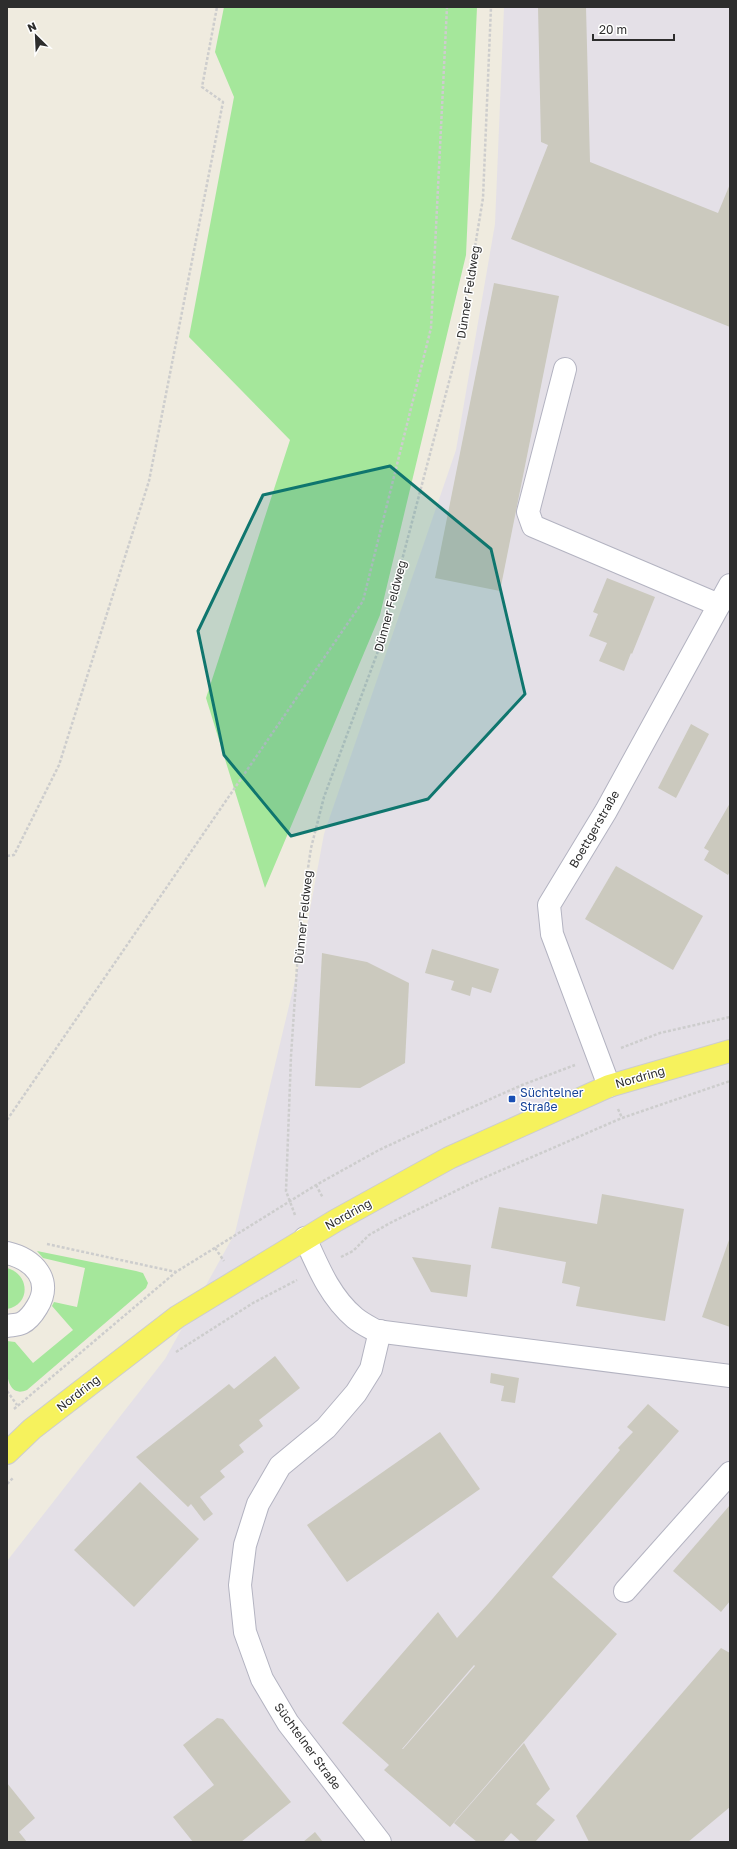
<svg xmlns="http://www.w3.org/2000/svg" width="737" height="1849" font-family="'Golos Text',sans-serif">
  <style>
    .industrial { fill: #e4e0e7 }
    .green { fill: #a5e79b }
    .building { fill: #cbc9be; fill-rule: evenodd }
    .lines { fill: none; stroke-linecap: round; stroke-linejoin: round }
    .minor-casing { stroke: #b3b3c1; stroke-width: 24 }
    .major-casing { stroke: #cdcdcd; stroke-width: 24 }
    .path { stroke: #cdcdcd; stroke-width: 2.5; stroke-dasharray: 3 2; stroke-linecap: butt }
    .minor { stroke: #fff; stroke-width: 22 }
    .major { stroke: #f6f25d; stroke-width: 22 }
    .marked { fill: #0f766e; fill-opacity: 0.2; stroke: #0f766e; stroke-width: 3; stroke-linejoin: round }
    .transit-dot { fill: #1a4fb4; stroke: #fff; stroke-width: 1.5 }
    .labels { text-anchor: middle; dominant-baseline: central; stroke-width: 3; stroke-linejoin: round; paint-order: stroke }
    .street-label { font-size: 12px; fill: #2d2d2d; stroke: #fff }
    .transit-label { font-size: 12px; fill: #164399; stroke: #fff; text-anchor: start }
  </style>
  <rect width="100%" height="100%" fill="#efebdf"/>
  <path class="industrial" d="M504,7h226v1835h-723v-281l158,-202 70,-126 68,-286 21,-113 132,-384 39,-226z"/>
  <g class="green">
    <path d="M224,7h253l-11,248 -86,360 -115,273 -59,-190 84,-258 -101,-103 45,-240 -19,-45z"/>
    <path d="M37,1251l99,20 7,2 5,10 -2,5 -119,102c-26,11 -20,-36 -20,-49l8,1 18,21 40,-33 -21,-24 2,-4 23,5 8,-39 -42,-10z"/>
    <path d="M7,1268c23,6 24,37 0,41z"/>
  </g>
  <g class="building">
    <path d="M538,7h48l4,155 128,51 12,-29v143l-219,-88 37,-94 -7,-3z"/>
    <path d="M494,283l65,13 -59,295 -65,-13z"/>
    <path d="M607,578l48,19 -23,57 -1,-1 -7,18 -25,-10 8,-18 -18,-7 9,-22 -5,-2z"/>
    <path d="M691,724l18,10 -33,64 -18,-10z"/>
    <path d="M730,803v68l-2,4 -24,-15 5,-9 -5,-3z"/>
    <path d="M616,866l87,50 -30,54 -88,-51z"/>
    <path d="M432,949l67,20 -8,24 -19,-6 -2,9 -19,-6 3,-9 -29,-8z"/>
    <path d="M322,953l45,9 42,21 -4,80 -45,25 -45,-2z"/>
    <path d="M602,1194l82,15 -19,112 -89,-15 4,-19 -18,-4 4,-21 -75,-14 8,-41 98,17z"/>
    <path d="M730,1237v90l-28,-10z"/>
    <path d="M412,1257l59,8 -4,32 -36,-5z"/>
    <path d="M275,1356l25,32 -41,32 4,6 -24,19 5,7 -24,19 5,6 -25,20 13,17 -9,7 -13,-17 -3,3 -52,-50 93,-73 5,5z"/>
    <path d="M491,1373l28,5 -4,25 -14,-2 3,-15 -14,-3z"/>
    <path d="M648,1404l31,27 -127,146 65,57 -167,193 -66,-57 5,-5 -47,-42 96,-111 19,26 31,-34 132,-154 -2,-2 15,-16 -6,-5zM474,1665l1,1 -72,83h-1z"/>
    <path d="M440,1432l40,57 -133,93 -40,-57z"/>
    <path d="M140,1482l59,57 -65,68 -60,-57z"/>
    <path d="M730,1505v96l-9,11 -48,-41z"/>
    <path d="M721,1648l9,5v154l-42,35h-99l-13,-26z"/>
    <path d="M217,1718l6,1 68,83 -50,40h-48l-20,-25 41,-32 -31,-40z"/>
    <path d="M524,1743l26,46 -14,15 19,16 -20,22h-14l-10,-9 -8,9h-26l-23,-19z"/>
    <path d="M7,1783l28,35 -16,14 8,10h-20z"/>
    <path d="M315,1832l8,10h-20z"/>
  </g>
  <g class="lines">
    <g class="minor-casing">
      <g id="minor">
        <path d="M565,369l-37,143 5,14 186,79"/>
        <path d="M609,1086l-57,-152 -3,-29 57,-94 124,-226"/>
        <path d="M305,1238c13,29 25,59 50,80 6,5 14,9 21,13l354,45"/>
        <path d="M7,1253c26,6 47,27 30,54 -3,5 -9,13 -15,16 -4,2 -10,2 -15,3"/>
        <path d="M625,1591l105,-118"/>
        <path d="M380,1842l-92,-119 -26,-44 -17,-47 -5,-47 5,-40 13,-41 22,-38 46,-38 30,-35 15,-24 9,-38"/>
      </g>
    </g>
    <g class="major-casing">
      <path id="major" d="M7,1453l25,-24 145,-112 158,-96 114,-63 160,-72 121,-35"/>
    </g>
    <g class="path">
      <path d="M7,856l7,-1 45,-90 90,-284 74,-379 -21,-15 15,-80"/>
      <path d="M621,1048l39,-15 70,-16"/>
      <path d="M618,1109l4,9"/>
      <path d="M7,1120l356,-519 68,-273 16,-321"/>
      <path d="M316,1185l7,13"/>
      <path d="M295,1215l-9,-24 5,-135 9,-134 11,-74 13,-51 54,-146 81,-307 24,-146 8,-191"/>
      <path d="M47,1244l129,28"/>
      <path d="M215,1248l9,13"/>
      <path d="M341,1257l12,-6 16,-16 21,-12 82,-40 150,-65 108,-37"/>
      <path d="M176,1352l77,-49 44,-23"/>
      <path d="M7,1391l10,14"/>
      <path d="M14,1409l162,-137 140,-87 63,-35 69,-32 74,-33 53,-20"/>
      <path d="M7,1484l6,-6"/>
    </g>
    <use href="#minor" class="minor"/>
    <use href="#major" class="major"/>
  </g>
  <path class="marked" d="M390,466l101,83 34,145 -97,105 -137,37 -67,-81 -26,-124 65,-136z"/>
  <rect class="transit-dot" x="508" y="1095" width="8" height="8" rx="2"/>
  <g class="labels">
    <g class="street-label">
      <text transform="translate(468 292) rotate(-81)">Dünner Feldweg</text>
      <text transform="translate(390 606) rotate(-75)">Dünner Feldweg</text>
      <text transform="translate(594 829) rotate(-60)">Boettgerstraße</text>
      <text transform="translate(303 917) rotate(-84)">Dünner Feldweg</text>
      <text transform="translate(640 1077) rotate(-16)">Nordring</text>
      <text transform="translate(348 1214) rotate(-29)">Nordring</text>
      <text transform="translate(78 1393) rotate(-38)">Nordring</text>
      <text transform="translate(308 1746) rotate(54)">Süchtelner Straße</text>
    </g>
    <g class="transit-label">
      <text x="520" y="1092">Süchtelner<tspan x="520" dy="14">Straße</tspan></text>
    </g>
  </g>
  <rect width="737" height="1849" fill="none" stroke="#2d2d2d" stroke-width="16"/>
  <g transform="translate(36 36) rotate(336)" stroke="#ffffff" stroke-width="3" paint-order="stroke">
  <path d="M0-3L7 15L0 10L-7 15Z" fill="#2d2d2d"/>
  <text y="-6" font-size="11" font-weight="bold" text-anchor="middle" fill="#2d2d2d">N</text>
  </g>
  <path d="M593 34v6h81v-6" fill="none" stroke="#2d2d2d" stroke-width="2"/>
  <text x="599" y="34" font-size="12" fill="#2d2d2d" stroke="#ffffff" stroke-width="3" paint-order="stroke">20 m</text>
</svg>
